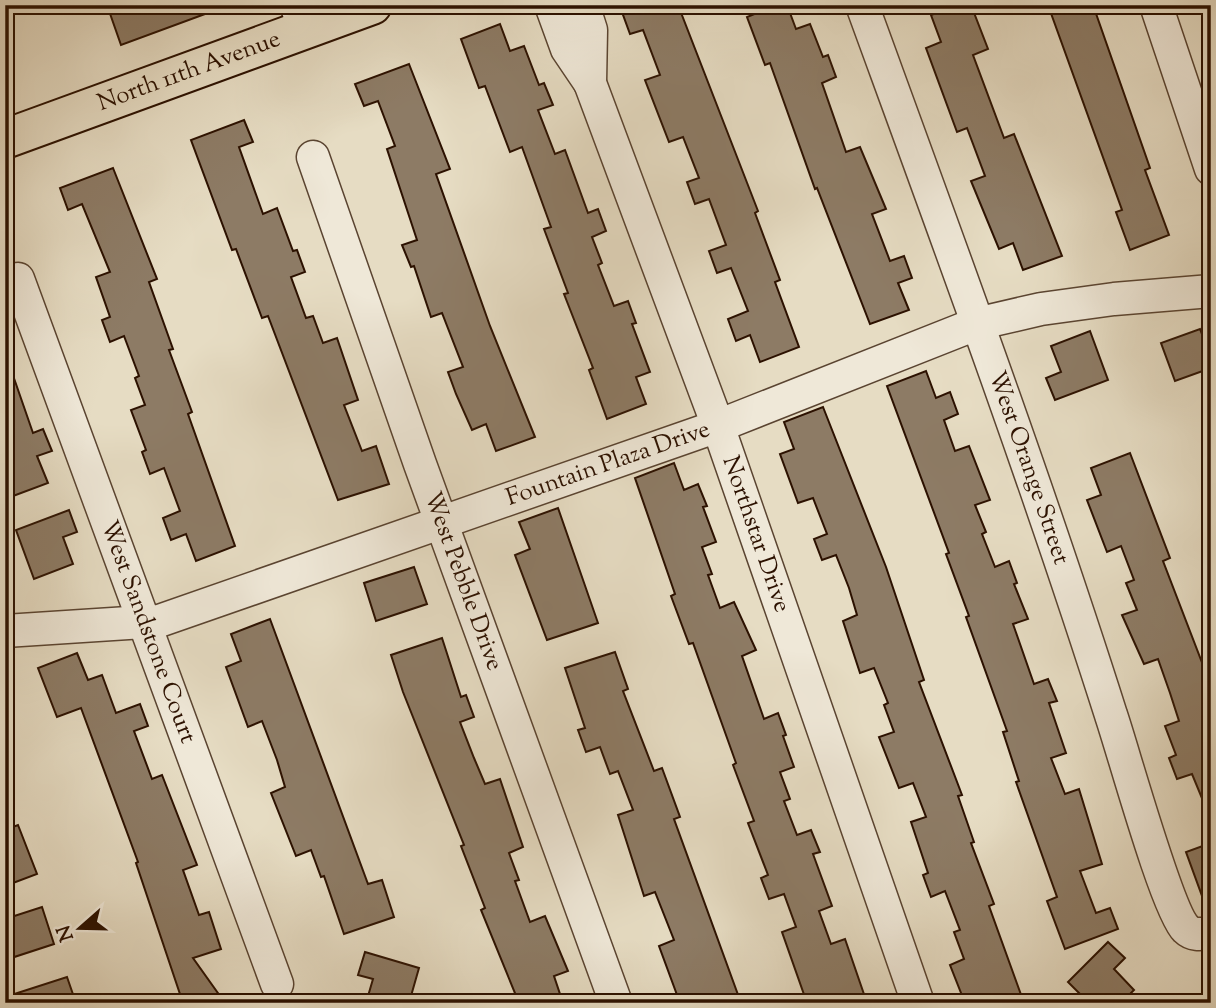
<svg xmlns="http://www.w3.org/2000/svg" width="1216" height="1008" font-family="'Sorts Mill Goudy',serif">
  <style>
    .building { fill: #8d7b65; stroke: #2c1100; stroke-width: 2 }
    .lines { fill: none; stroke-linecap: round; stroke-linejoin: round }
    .minor-casing { stroke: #5a4431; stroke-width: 35 }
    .major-casing { stroke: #2c1100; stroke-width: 42 }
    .minor { stroke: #efe8d8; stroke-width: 32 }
    .major { stroke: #e6dcc3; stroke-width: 38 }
    .labels { text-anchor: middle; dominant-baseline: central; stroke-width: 7; stroke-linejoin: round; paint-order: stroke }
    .street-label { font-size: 24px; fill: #2c1100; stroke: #efe8d8 }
  </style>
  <rect width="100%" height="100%" fill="#e6dcc3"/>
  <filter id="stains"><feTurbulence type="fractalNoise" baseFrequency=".00286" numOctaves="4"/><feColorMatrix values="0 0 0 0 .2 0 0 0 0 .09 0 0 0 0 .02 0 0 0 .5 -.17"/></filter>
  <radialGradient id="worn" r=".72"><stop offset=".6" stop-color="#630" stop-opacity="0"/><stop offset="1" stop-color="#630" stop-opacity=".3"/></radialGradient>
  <g class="building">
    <path d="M107,5h117v2l-103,38z"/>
    <path d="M642,5h36l80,206 -3,2 25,67 -5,2 24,65 -39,15 -10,-27 -14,6 -8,-22 20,-8 -17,-43 -14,5 -8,-22 17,-6 -17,-46 -14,5 -8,-22 12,-4 -16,-41 -14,5 -24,-62 15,-5 -17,-45 -13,4 -8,-22z"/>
    <path d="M777,5h10l9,24 14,-5 13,33 5,-2 8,22 -14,6 24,69 14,-5 26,62 -14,5 18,47 14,-5 8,22 -14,5 11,27 -39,14 -53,-136 -2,1 -45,-126 -5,2 -18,-48z"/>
    <path d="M957,5h14l17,44 -15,6 31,83 10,-4 48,122 -39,14 -10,-27 -14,6 -28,-68 14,-5 -18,-48 -10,4 -31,-84 15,-6 -10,-27z"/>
    <path d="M1048,5h45l57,163 -5,2 24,65 -39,15 -14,-38 6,-2z"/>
    <path d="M500,24l10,27 14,-5 15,39 5,-2 9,22 -15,5 17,44 10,-4 23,63 10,-4 8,22 -14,6 10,26 -4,2 16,41 14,-5 8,22 -4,1 18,48 -14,5 10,27 -39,15 -18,-49 4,-2 -29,-74 4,-1 -24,-64 7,-2 -29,-80 -12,5 -25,-66 -6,2 -18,-49z"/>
    <path d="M409,64l41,105 -14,5 54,152 45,111 -39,14 -10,-27 -14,6 -16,-36 -8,-22 15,-5 -21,-54 -11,4 -17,-51 -3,1 -9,-22 15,-5 -30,-91 8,-3 -17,-45 -14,5 -9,-22z"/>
    <path d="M244,120l9,22 -14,5 24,67 14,-6 16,43 4,-1 8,22 -14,5 15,41 7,-2 10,27 14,-5 21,62 -14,5 18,46 14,-5 13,38 -51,16 -70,-184 -6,2 -26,-69 -4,1 -41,-110z"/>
    <path d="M113,168l44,111 -8,3 24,67 -4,1 23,62 -4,2 47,132 -39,15 -10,-27 -15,6 -8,-22 17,-7 -16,-43 -14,6 -8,-22 4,-2 -15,-40 14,-5 -10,-27 4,-2 -15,-40 -14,6 -8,-22 8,-3 -14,-40 14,-5 -28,-68 -14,6 -8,-22z"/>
    <path d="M1200,329l11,29v10l-36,13 -14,-38z"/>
    <path d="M1090,331l18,49 -53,20 -9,-22 15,-6 -10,-26z"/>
    <path d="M5,361h3l25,72 10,-4 9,22 -15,5 11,27 -43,16z"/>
    <path d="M926,371l10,27 14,-6 8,22 -14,6 11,31 14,-5 21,54 -15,5 11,27 -4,2 13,33 14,-6 8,22 -3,1 14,35 -15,5 21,60 14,-5 9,22 -8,2 17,50 -15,5 14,36 14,-5 23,75 -22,7 16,42 14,-5 8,21 -53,20 -18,-48 10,-4 -41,-115 3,-1 -16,-49 4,-1 -41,-114 3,-1 -23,-62 3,-1 -62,-167z"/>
    <path d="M823,407l63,160 38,113 -5,2 43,113 -4,1 16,46 -3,1 23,61 -5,2 35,97h-59l-15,-38 14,-6 -10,-27 6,-2 -15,-39 -14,6 -8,-22 5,-2 -17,-51 15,-5 -13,-34 -14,5 -20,-51 15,-5 -10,-27 4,-2 -14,-35 -14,5 -17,-52 14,-6 -8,-27 -13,-33 -14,5 -8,-21 13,-5 -14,-36 -15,5 -18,-49 14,-5 -10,-27z"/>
    <path d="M1130,453l40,105 -7,3 48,125v134l-19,-46 -15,5 -8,-21 7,-3 -11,-29 14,-5 -9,-28 -12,-34 -14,5 -22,-49 15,-5 -11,-27 8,-3 -13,-34 -14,6 -20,-52 14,-5 -10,-27z"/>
    <path d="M674,463l10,27 14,-6 9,22 -4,1 13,35 -14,5 10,27 -4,1 12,33 14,-6 22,48 -14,6 22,63 14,-6 8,22 -3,1 11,31 -14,5 10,27 -6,2 13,34 14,-5 9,22 -7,2 19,52 -13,5 12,33 14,-5 22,64h-60l-25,-71 14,-5 -12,-33 -15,5 -8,-21 7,-3 -20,-52 6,-2 -21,-56 3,-2 -43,-120 -4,1 -18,-48 4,-2 -40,-116z"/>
    <path d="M558,508l40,115 -51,17 -32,-85 15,-6 -11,-27z"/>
    <path d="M69,510l8,22 -14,5 10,27 -39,15 -18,-49z"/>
    <path d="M414,567l13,37 -51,17 -12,-38z"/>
    <path d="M270,619l98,265 14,-4 12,37 -50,17 -20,-58 -3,1 -10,-27 -15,6 -25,-63 14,-6 -8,-27 -15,-39 -14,6 -22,-60 15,-6 -10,-27z"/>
    <path d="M442,638l19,59 5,-2 8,22 -14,5 14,36 11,26 15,-5 23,68 -14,6 10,27 -4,1 15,41 15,-6 23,55 -14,5 9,27h-44l-38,-93 4,-2 -24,-62 3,-1 -61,-153 -12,-37z"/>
    <path d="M615,652l13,37 -5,2 31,80 8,-3 18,49 -6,2 67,184h-61l-21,-57 15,-6 -19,-48 -11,4 -26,-81 15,-5 -15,-39 -8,3 -10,-27 -14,5 -8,-22 7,-2 -20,-60z"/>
    <path d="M77,653l11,27 14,-5 14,38 24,-9 8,22 -14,5 18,48 10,-4 35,90 -14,5 16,45 10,-3 12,37 -28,9 32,45h-42l-47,-140 2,-1 -57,-154 -24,9 -19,-49z"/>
    <path d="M18,825l19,49 -32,12v-56z"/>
    <path d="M1211,843v71l-2,1 -23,-63z"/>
    <path d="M42,907l12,37 -49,16v-41z"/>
    <path d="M1108,942l17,16 -11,11 20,21 -13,13h-32l-21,-21z"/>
    <path d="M365,952l54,16 -10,35h-43l7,-24 -15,-4z"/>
    <path d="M67,977l9,26h-71v-6z"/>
  </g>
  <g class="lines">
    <g class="minor-casing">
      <g id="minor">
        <path d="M296,5l9,24"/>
        <path d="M551,5l16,44 23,34"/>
        <path id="s1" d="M583,5l8,25 -1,53 128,343 200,577"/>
        <path id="s2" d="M862,5c86,236 173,471 249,710 12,35 56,196 75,214 7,7 16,5 25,4"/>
        <path d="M1156,5l55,164"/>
        <path id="s3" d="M313,157l107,307 196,539"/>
        <path id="s4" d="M18,279l259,705"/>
        <path id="s5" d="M5,631l154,-10 559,-195 258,-102 65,-15 73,-10 97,-8"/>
      </g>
    </g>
    <g class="major-casing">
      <g id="major">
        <path id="s6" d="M5,139l367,-134"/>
      </g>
    </g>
    <use href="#minor" class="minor"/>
    <use href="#major" class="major"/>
  </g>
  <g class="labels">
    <g class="street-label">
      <text stroke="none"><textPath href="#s6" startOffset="196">North 11th Avenue</textPath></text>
      <text stroke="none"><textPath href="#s5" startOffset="630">Fountain Plaza Drive</textPath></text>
      <text stroke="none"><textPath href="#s2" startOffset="492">West Orange Street</textPath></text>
      <text stroke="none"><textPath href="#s1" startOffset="560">Northstar Drive</textPath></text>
      <text stroke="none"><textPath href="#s3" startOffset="450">West Pebble Drive</textPath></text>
      <text stroke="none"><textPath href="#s4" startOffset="376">West Sandstone Court</textPath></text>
    </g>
  </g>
  <rect width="1216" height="1008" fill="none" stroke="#e6dcc3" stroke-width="28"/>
  <rect x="7" y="7" width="1202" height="994" fill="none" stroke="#2c1100" stroke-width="3.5"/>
  <rect x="14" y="14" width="1188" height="980" fill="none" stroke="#2c1100" stroke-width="2"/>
  <g transform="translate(80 928) rotate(250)" stroke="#efe8d8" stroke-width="5" paint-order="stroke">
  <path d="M0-5L12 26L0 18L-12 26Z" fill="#2c1100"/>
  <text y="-10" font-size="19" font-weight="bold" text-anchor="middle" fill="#2c1100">N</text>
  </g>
  <rect width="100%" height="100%" filter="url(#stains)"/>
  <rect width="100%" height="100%" fill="url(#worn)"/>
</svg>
